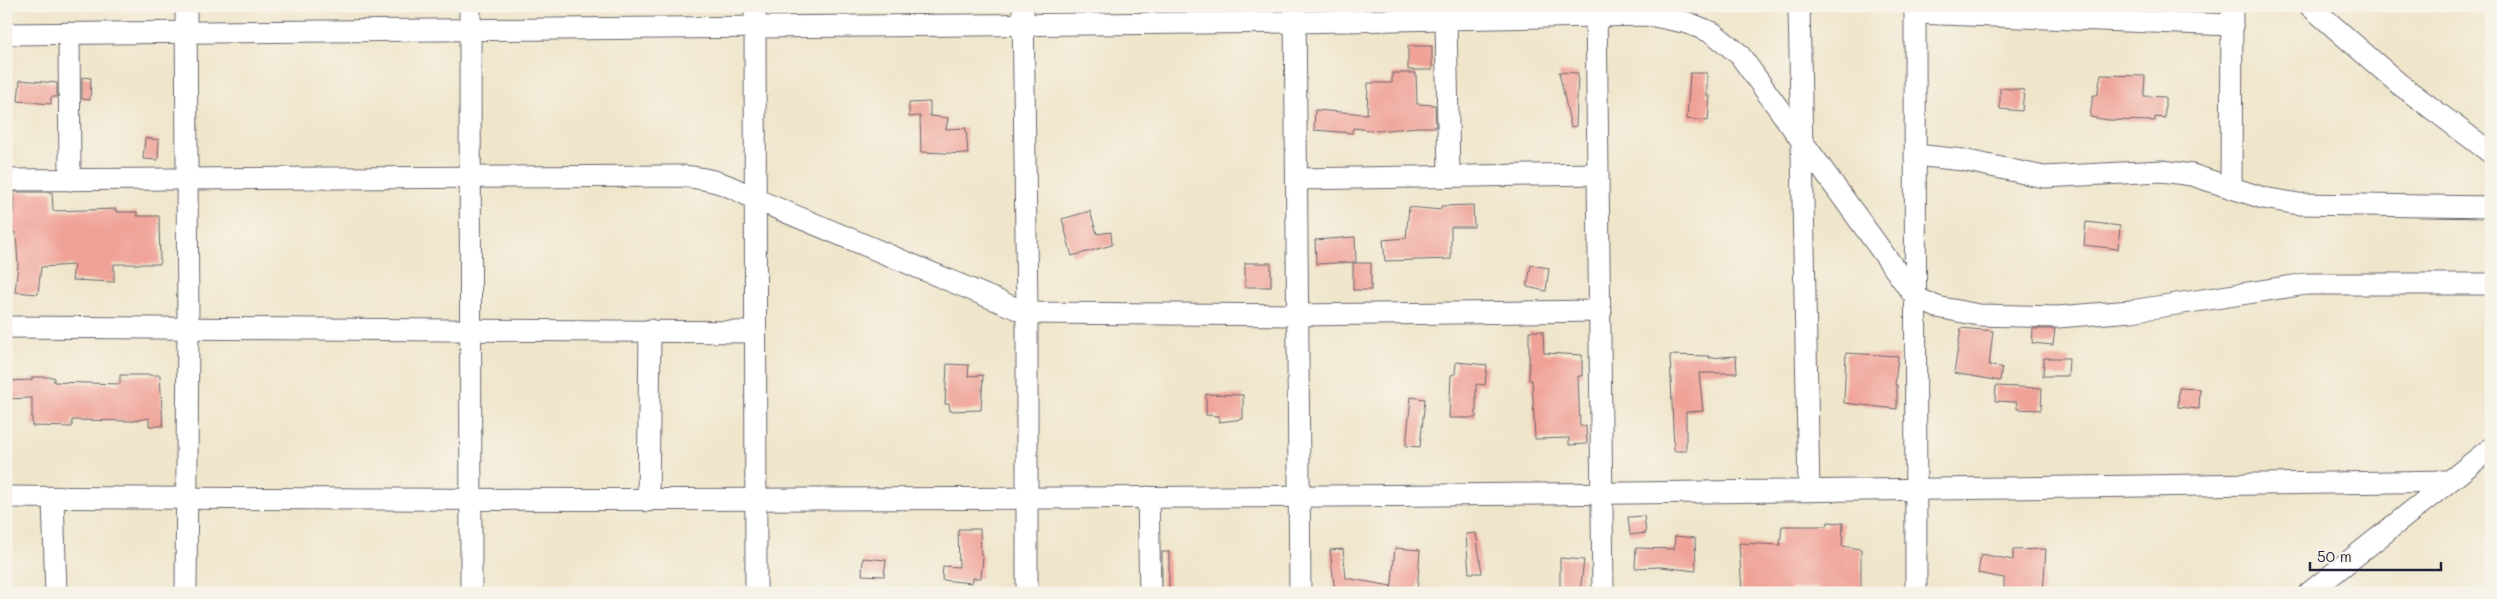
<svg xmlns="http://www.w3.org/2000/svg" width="2497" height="599" font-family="Mali,sans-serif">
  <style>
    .building { fill: #f0a298 }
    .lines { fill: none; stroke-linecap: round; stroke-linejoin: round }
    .minor-casing { stroke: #6a666d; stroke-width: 23 }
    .minor { stroke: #fff; stroke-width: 21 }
  </style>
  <rect width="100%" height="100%" fill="#f7f3e8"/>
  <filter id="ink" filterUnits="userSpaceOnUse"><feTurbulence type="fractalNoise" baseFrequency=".02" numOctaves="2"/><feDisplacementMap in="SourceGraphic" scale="10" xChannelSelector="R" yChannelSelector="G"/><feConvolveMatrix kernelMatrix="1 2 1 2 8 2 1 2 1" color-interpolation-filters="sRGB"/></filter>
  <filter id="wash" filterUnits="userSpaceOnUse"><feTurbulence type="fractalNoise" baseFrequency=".0096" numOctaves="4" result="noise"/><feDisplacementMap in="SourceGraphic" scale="20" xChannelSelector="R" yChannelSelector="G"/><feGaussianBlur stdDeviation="1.12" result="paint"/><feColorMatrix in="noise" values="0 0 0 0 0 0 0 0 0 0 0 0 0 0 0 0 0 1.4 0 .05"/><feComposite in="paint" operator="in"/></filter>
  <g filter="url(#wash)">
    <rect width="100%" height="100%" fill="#efe5ca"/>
    <g id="blocks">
      <g class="building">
        <rect x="1408" y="46" width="24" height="24"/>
        <path d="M1559,72l19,1 -2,53 -5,1z"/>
        <path d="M1392,73h24l1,31 18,1 1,22h-18l-40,4 -25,-3 -1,5 -38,-3 1,-20 52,4 1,-31h24z"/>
        <path d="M1690,73h17v23h3l-2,25 -21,-2z"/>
        <path d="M2101,75l44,1 -1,20 21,1v21l-10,-1v4l-47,-1 -18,-3 3,-22h4z"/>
        <path d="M82,77l9,1 -1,22 -8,-1z"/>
        <path d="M20,80l37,3v14h-6v7l-33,-3z"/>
        <path d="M2000,88l24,2 -2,21 -22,-2z"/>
        <path d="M930,102v14l18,2 -2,11 20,-1 2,26 -47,-2 -1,-36 -11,1v-14z"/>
        <path d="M145,138l14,2 -1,20 -15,-1z"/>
        <path d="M14,192h38l1,19 63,-2v3h21v4h22l1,48h-46v18l-42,-2 2,-15 -33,2 -3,27 -23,-2 3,-27 -2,-32 -10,-1v-20l7,1z"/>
        <path d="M1473,205l1,22h-23v32l-66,2 -2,-21 23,-2 3,-31 32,3v-4z"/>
        <path d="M1090,211l7,23 14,-2 1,13 -40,11 -10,-37z"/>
        <path d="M2086,222l34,4 -2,23 -34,-4z"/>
        <path d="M1355,237l1,25 -40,2 -1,-24z"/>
        <rect x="1245" y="263" width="26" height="24"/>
        <rect x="1353" y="263" width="18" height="27"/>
        <path d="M1531,265l18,3 -3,23 -19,-4z"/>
        <path d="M1961,328l32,3 -4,35 13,1 -2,14 -46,-8z"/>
        <path d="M2033,329h22l-2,16 -21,-2z"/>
        <path d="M1529,331h14l1,22 38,2v21h-4l2,50h6l1,18 -18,1v-7l-34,1 -3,-59h-3z"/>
        <path d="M1846,353l52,3 -3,29h2v24l-53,-6z"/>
        <path d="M1670,355l39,1v2l27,-2 1,17h-38l4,38 -17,1v39h-12z"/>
        <path d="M2044,358h25l-1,18h-25z"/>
        <path d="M1456,362l31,3 -2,20 -9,-1v34h-27l2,-43 4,-1z"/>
        <path d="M947,364l22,1 -1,11 15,-1 -2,35 -31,1 -1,-7h-4z"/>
        <path d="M120,375h40l3,51h-14v-8l-16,3 -61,-1v7l-40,-1v-28l-26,1v-18l26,-1v-3h22v5l66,2z"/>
        <path d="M1996,386l46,2 -1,22 -24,-1v-7l-22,-1z"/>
        <path d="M2179,388l21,1 -1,20 -21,-2z"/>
        <path d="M1206,394l37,1v24l-24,3v-6l-13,-1z"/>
        <path d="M1411,397l14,2 -5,48 -14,-1z"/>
        <path d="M1644,516l2,17 -16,2 -2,-18z"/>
        <path d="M1828,522l15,1 -1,23 19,3v44h-42l-1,-5 -27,1v4h-49l-3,-50 41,2 2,-19h45z"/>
        <path d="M958,529h22l1,27h2l-2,22h-8l-1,5 -30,-3 1,-14 16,1z"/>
        <path d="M1476,533l6,40h-13l-3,-39z"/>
        <path d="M1675,536l20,2 1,33 -35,-4 -26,1 1,-20 38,1z"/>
        <path d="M1395,548l25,2 -3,43h-26z"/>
        <path d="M1343,549l3,29 45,8 -1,7h-55l-5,-43z"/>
        <path d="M2046,549l-3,44h-39v-15l-26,-5 3,-19 32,6v-10z"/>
        <rect x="1162" y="552" width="7" height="41"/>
        <path d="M863,558l23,2 -2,16 -22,-1z"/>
        <path d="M1560,558l24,2 -4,32h-20z"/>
      </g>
    </g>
  </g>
  <g filter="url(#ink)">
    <use href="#blocks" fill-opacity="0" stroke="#6a666d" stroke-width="1"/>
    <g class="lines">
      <g class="minor-casing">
        <g id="minor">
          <path d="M186,6l2,323 -2,264"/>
          <path d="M470,6l1,587"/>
          <path d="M755,6l1,587"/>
          <path d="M1023,6l4,307v280"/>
          <path d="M1295,6l5,587"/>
          <path d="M1596,6l7,587"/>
          <path d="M1799,6l10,484"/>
          <path d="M1915,6l1,587"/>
          <path d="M2310,6l88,77 93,70"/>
          <path d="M1915,13l317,12"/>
          <path d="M1446,20l3,156"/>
          <path d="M69,33l1,147"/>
          <path d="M6,34l1289,-12 354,-7 39,8 25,10 26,21 176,243 22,10 42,8 79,2 73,-6 175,-27h185"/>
          <path d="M1915,155l48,5 81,17 118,-6 30,4 71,23 36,6 192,3"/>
          <path d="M1297,179l301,-5"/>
          <path d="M6,180l676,-4c32,3 45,8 73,23l272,114 271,2 303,-4"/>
          <path d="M2231,188l1,-182"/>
          <path d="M6,327l749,5"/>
          <path d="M6,497c814,7 1628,-2 2441,-16"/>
          <path d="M1148,497l2,96"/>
          <path d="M53,498l3,95"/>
          <path d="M648,501l2,-171"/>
          <path d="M2309,593l182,-145"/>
        </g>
      </g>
      <use href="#minor" class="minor"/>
    </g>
  </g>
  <rect width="2497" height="599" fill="none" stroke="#f7f3e8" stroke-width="25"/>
  <path d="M2310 562v8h131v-8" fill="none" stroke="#22223b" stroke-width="2.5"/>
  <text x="2317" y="562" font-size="15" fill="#22223b" stroke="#f7f3e8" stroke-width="4" paint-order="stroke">50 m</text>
</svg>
